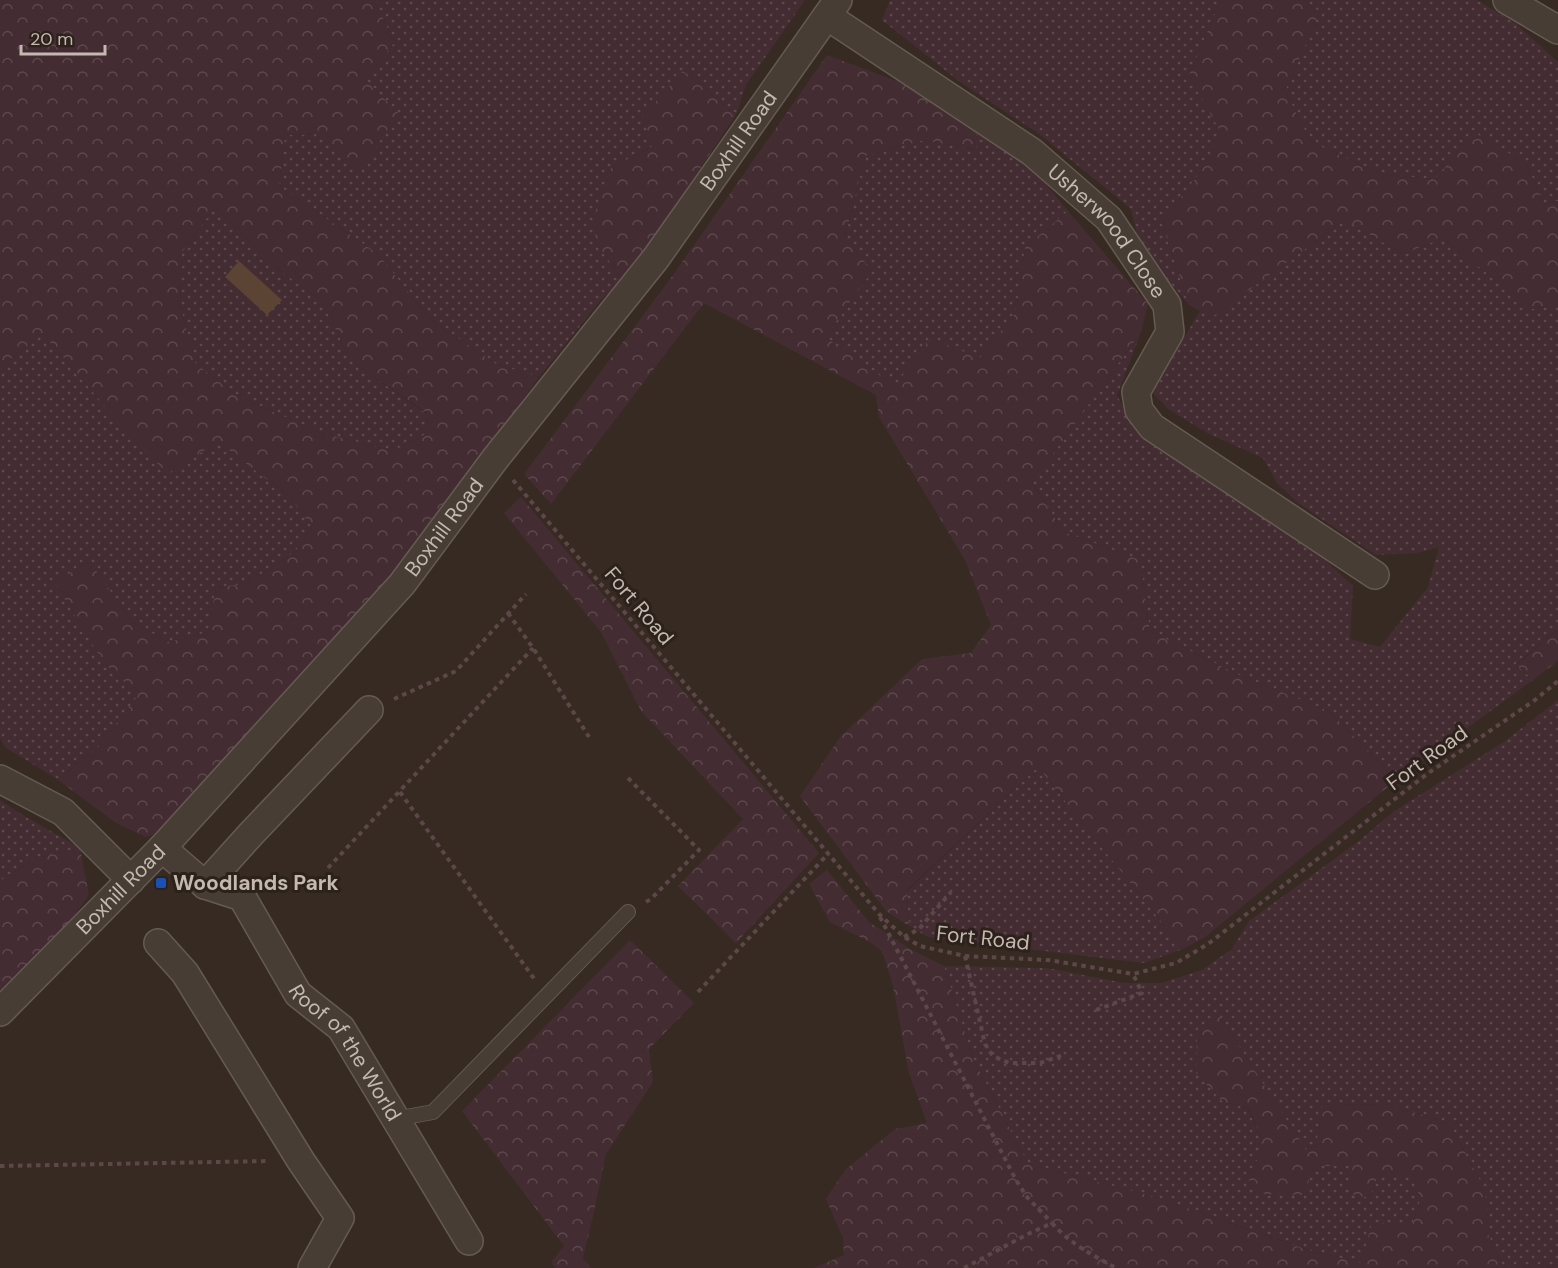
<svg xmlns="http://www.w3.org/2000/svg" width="1558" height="1268" font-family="'DM Sans',sans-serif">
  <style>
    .grass { fill: url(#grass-dots) }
    .forest { fill: url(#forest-crowns); fill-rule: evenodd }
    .water { fill: #5c4434 }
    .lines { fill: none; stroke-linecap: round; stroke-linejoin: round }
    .service-casing { stroke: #655b53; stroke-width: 16 }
    .minor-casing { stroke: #655b53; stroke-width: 30 }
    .path { stroke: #5c4849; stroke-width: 4; stroke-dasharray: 4.5 4.5; stroke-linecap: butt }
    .service { stroke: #483d35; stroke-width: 14 }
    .minor { stroke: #483d35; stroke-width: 27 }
    .transit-dot { fill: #1a4fb4; stroke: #2c221b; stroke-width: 2 }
    .labels { text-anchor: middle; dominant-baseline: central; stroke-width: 6; stroke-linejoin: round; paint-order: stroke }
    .street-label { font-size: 21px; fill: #c4b8b0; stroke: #2c221b }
    .poi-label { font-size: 21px; font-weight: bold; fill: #c4b8b0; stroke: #2c221b; text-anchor: start }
  </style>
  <defs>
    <pattern id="grass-dots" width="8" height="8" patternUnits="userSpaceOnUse" patternTransform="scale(1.5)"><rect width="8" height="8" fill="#432c32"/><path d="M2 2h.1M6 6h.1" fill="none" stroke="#5c484d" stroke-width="1.8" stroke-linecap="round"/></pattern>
    <pattern id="forest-crowns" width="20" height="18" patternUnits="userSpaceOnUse" patternTransform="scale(1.5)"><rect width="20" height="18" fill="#432c32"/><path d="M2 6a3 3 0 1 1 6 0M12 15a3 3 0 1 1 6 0" fill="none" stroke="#5c484d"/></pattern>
  </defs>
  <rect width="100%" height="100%" fill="#372a22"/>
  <g class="grass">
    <path d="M375,0h430l-59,85 -10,30 -53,-44 -28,74 -44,23 -16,73 27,38 -22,22 -61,76 -43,-13 -66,-45 -52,-65 -99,-68 6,-51 35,-1 78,-20 -33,-35 29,-36z"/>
    <path d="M890,0h331l-32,75 33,58 -22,39 -38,51 27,82 -49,-58 -9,-38 -93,-76 -78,-51 -78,-62z"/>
    <path d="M1303,0h174l38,23 43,39v139l-15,3 -16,-40 -93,15 -51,-4 -72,-33 -26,-51 35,-79z"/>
    <path d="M976,128l55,38 37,45 -43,36 -9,65 -36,46 -85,29 -70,-50 47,-66 -27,-33 20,-82 59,-16 51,10z"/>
    <path d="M215,207l62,61 45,33 29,60 76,53 1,19 -35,18 -75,-19 -82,-37 -41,-32 -15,-59 2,-52z"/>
    <path d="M1345,220l58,34 39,-16 91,71 25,-4v324l-42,35 17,16 -138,101 -9,-12 -57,-58 -90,-36 -89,-44 -10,-71 -76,-28 -32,-50 109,-150 -24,64 24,38 174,117 38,35 -3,53 30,8 48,-60 11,-40 -22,6 -41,2 -78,-52 -21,-20 -14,-25 -54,-24 -41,-25 -15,-16 47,-83 12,6z"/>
    <path d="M43,334l62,72 113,36 71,54 23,31 -17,25 -49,32 -30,3 -8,45 -40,10 -36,-20 -42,-60 -35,20 49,81 35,32 -42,54 -40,30 -51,-31 -6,-9v-372z"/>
    <path d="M1558,700v568h-54l-17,-36 -2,-42 -35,-66 -59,-19 -68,-1 -5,32 -10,18 -89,-139 4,87 25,6 15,35 -7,20 -10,15 68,-12h39l26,7 35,2 6,26 -8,24 -51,38 -49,-12 -153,-53 -131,-34 -55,-106 -29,-92 103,2 77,15h37l41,-13 30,-21 17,-28 110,-80 34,-29 112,-71z"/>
    <path d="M1038,767l145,182 -39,14 -216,-26 -19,-11 -2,-35z"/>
    <path d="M0,800l21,14 59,34 -44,10 -36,23z"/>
  </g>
  <g class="forest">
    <path d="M0,0h375l19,43 -29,36 33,34 -37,58 -41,-37 -35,1 -6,51 99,68 52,65 66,45 43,13 -74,103 -78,103 -227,250 -14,4 -30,-14 -59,-44 40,-30 41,-54 -34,-32 -50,-81 36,-20 42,60 36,20 40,-10 8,-45 30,-3 49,-32 17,-25 -23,-31 -71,-54 -51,32 -62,-68 -62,-72 -43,33zM215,207l62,61 45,33 29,60 76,52 1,20 -35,18 -75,-19 -82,-37 -41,-32 -15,-59 2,-52z"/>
    <path d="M1221,0h82l17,12 -35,79 26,51 72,33 51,4 43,-45 50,30 16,40 15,-3v104l-25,4 -91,-71 -39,16 -58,-34 -133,97 -23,-12 -27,-82 38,-51 21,-39 -32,-58z"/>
    <path d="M827,55l72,27 77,46v22l-52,-10 -59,16 -20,81 27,34 -47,66 70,49 35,-48 50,20 36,-46 9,-65 43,-36 80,93 -7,28 -109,151 32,49 76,28 10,71 89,44 90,36 57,58 9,12 -190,156 -22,12 -145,-182 -131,123 2,36 -23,-15 -86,-115 41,-60 81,-77 49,-6 20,-28 -26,-65 -86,-143 -3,-22 -172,-92 -153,201 -27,-30 147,-196z"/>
    <path d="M683,71l53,44 -95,141 -19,23 -27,-38 1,-31 15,-42 44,-23 -14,-27z"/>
    <path d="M521,497l298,356 -83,90 -58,-57 65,-67 -102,-108 -40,-79 -97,-119z"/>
    <path d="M1558,629v32l-25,19 -17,-15z"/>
    <path d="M80,848l9,47 -23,32 -66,68v-114l36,-23z"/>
    <path d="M827,870l42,52 41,27 34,17 29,92 55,106 131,34 152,53 50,12 11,-40 40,2 8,-24 -6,-26 -35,-2 -10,25 -18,-4 1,-28h-38l-10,29 -42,-1 -16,-17 10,-14 7,-20 -14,-35 -26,-6 -27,-29 1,-43 22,-15 89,138 10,-17 5,-32 68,1 59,19 35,66 2,42 17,36h-690l30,-13 -1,-17 -17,-39 19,-29 50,-41 32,-6 -18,-50 -16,-87 -11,-35 -14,-10 -38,-19 -21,-38z"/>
    <path d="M630,940l64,63 -45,46 4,33 -47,72 -12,58 -11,46 8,10h-36l-4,-6 13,-16 -102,-135z"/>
  </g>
  <path class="water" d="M239,261l43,39 -15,15 -42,-38z"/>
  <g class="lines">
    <g class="service-casing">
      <path id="service" d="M395,1119l38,-7 195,-200"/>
    </g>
    <g class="minor-casing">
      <g id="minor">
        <path d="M1507,0l51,30"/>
        <path id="s1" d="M827,16l205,136 77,67 58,86 3,27 -34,60 3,18 13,17 223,148"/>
        <path d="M0,779l63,33 68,68"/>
        <path id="s2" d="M162,848l43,37 37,12 56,97 43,34 128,213"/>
        <path d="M205,885l46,-51 118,-124"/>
        <path d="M158,943l27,30 116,188 39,57 -28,50"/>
        <path id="s3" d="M0,1012l162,-164 240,-264 93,-125 161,-201 182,-258"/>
      </g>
    </g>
    <g class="path">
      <path d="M513,480l366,434 25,23 16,9 45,10 83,4 85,14 43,-11 32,-19 219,-170 108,-74 23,-19"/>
      <path d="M508,613l25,35 56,89"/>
      <path d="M394,699l62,-28 70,-77"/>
      <path d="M628,778l71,72 -48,49 -7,4"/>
      <path d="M400,792l135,188"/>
      <path d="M328,868l205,-220"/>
      <path d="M880,917l136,263 11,17 25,26"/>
      <path d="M904,937l15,-8 32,-37"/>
      <path d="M965,956l20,88 8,12 16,7h31l23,-8"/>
      <path d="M698,992l130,-138"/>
      <path d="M1096,1010l46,-17 -9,-19"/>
      <path d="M0,1166l270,-5"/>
      <path d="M964,1268l64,-34 24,-11c18,21 41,32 64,45"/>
    </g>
    <use href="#service" class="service"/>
    <use href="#minor" class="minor"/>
  </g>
  <rect class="transit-dot" x="155" y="877" width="12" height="12" rx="3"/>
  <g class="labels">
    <g class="street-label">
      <text stroke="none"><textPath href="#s3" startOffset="1144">Boxhill Road</textPath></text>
      <text stroke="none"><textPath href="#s1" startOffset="356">Usherwood Close</textPath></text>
      <text stroke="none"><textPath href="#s3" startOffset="658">Boxhill Road</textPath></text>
      <text transform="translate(639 606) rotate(50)">Fort Road</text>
      <text transform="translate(1427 758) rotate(-36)">Fort Road</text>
      <text stroke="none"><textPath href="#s3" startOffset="172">Boxhill Road</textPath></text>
      <text transform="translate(983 938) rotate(6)">Fort Road</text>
      <text stroke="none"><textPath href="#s2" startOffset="284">Roof of the World</textPath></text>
    </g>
    <g class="poi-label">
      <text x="173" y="883">Woodlands Park</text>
    </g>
  </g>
  <path d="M21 45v9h84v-9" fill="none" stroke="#c4b8b0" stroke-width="3"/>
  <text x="30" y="45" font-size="18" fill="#c4b8b0" stroke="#2c221b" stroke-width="4.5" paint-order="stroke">20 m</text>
</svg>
